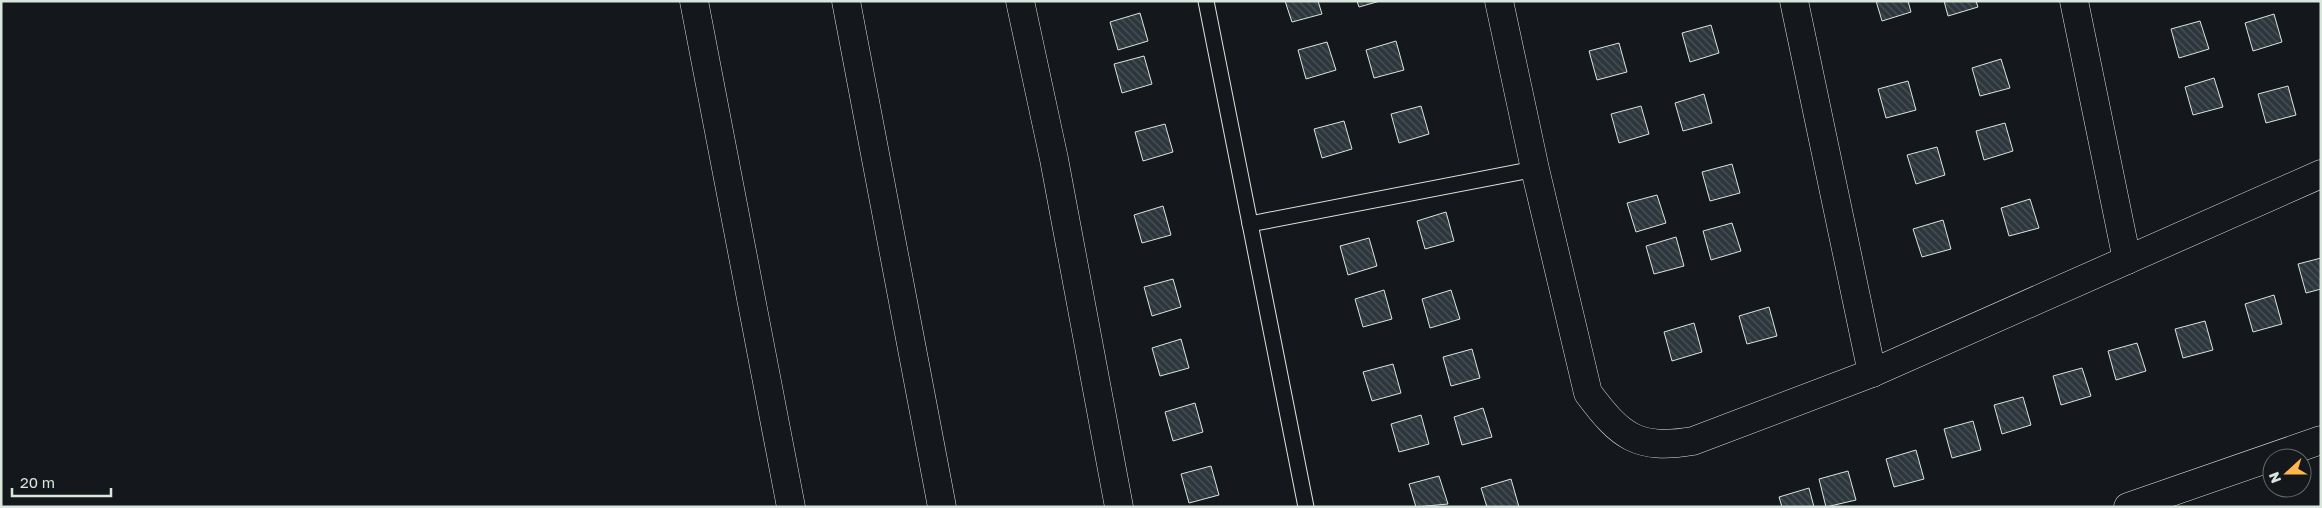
<svg xmlns="http://www.w3.org/2000/svg" width="2322" height="508" font-family="'Golos Text',sans-serif">
  <style>
    .building { fill: url(#building-back-hatch); stroke: #d8e6dc }
    .lines { fill: none; stroke-linecap: round; stroke-linejoin: round }
    .lane-casing { stroke: #d8e6dc; stroke-width: 17 }
    .street-casing { stroke: #d8e6dc; stroke-width: 29 }
    .secondary-casing { stroke: #d8e6dc; stroke-width: 29 }
    .lane { stroke: #14181c; stroke-width: 15 }
    .street { stroke: #14181c; stroke-width: 28 }
    .secondary { stroke: #14181c; stroke-width: 28 }
  </style>
  <defs>
    <pattern id="building-back-hatch" width="6" height="6" patternUnits="userSpaceOnUse" patternTransform="scale(1.25)"><rect width="6" height="6" fill="#2c363c"/><path d="M-1 5l2 2M0 0l6 6M5-1l2 2" fill="none" stroke="#4a5358"/></pattern>
  </defs>
  <rect width="100%" height="100%" fill="#14181c"/>
  <g class="building">
    <path d="M1285,1h33l4,13 -30,8z"/>
    <path d="M1357,1h23l-21,6z"/>
    <path d="M1876,1h32l3,11 -29,9z"/>
    <path d="M1944,1h32l2,6 -30,9z"/>
    <path d="M1140,13l8,28 -30,9 -8,-28z"/>
    <path d="M2274,14l8,28 -29,9 -8,-28z"/>
    <path d="M2200,21l9,28 -30,9 -8,-29z"/>
    <path d="M1711,25l8,28 -29,9 -8,-29z"/>
    <path d="M1396,41l8,29 -30,8 -8,-28z"/>
    <path d="M1327,42l9,28 -30,9 -8,-29z"/>
    <path d="M1619,43l8,29 -30,8 -8,-29z"/>
    <path d="M1144,56l8,28 -30,9 -8,-29z"/>
    <path d="M2001,59l9,29 -30,8 -8,-28z"/>
    <path d="M2214,78l9,29 -30,8 -8,-28z"/>
    <path d="M1908,81l8,29 -30,8 -8,-29z"/>
    <path d="M2288,86l8,29 -30,8 -8,-29z"/>
    <path d="M1704,94l8,29 -29,8 -8,-28z"/>
    <path d="M1421,106l8,28 -30,9 -8,-29z"/>
    <path d="M1641,106l8,28 -30,9 -8,-29z"/>
    <path d="M1344,121l8,28 -30,9 -8,-29z"/>
    <path d="M2005,123l8,28 -29,9 -8,-29z"/>
    <path d="M1165,124l8,28 -30,9 -8,-29z"/>
    <path d="M1937,147l8,28 -29,9 -9,-29z"/>
    <path d="M1732,164l8,29 -30,8 -8,-29z"/>
    <path d="M1657,195l9,28 -30,9 -9,-29z"/>
    <path d="M2030,199l9,29 -30,8 -8,-28z"/>
    <path d="M1163,206l8,29 -29,8 -8,-28z"/>
    <path d="M1446,212l8,29 -29,8 -8,-28z"/>
    <path d="M1943,220l8,29 -29,8 -9,-28z"/>
    <path d="M1732,223l9,28 -30,9 -8,-29z"/>
    <path d="M1676,237l8,29 -30,8 -8,-28z"/>
    <path d="M1369,238l8,28 -29,9 -8,-29z"/>
    <path d="M2321,258v31l-15,4 -8,-29z"/>
    <path d="M1173,279l8,28 -29,9 -8,-29z"/>
    <path d="M1384,290l8,29 -29,8 -8,-28z"/>
    <path d="M1451,290l9,29 -30,9 -8,-29z"/>
    <path d="M2274,295l8,29 -29,8 -8,-28z"/>
    <path d="M1769,307l8,29 -30,8 -8,-28z"/>
    <path d="M2205,321l8,29 -30,8 -8,-29z"/>
    <path d="M1694,323l8,29 -30,9 -8,-29z"/>
    <path d="M1181,339l8,29 -29,8 -8,-28z"/>
    <path d="M2137,343l9,28 -30,9 -8,-29z"/>
    <path d="M1472,349l8,29 -29,8 -8,-29z"/>
    <path d="M1393,364l8,29 -29,8 -9,-29z"/>
    <path d="M2082,368l9,28 -30,9 -8,-29z"/>
    <path d="M2023,397l8,28 -29,9 -8,-29z"/>
    <path d="M1195,403l8,29 -30,9 -8,-29z"/>
    <path d="M1483,408l9,29 -30,8 -8,-28z"/>
    <path d="M1421,415l8,29 -30,8 -8,-28z"/>
    <path d="M1973,421l8,29 -29,8 -8,-29z"/>
    <path d="M1916,450l8,29 -30,8 -8,-28z"/>
    <path d="M1211,466l8,29 -30,8 -8,-29z"/>
    <path d="M1848,471l8,29 -30,7 -7,-28z"/>
    <path d="M1439,476l9,28 -32,3 -7,-23z"/>
    <path d="M1511,479l8,28h-32l-6,-19z"/>
    <path d="M1809,488l5,19h-32l-3,-10z"/>
  </g>
  <g class="lines">
    <g class="lane-casing">
      <g id="lane">
        <path d="M1206,1l100,506"/>
        <path d="M1250,224l285,-55"/>
      </g>
    </g>
    <g class="street-casing">
      <g id="street">
        <path d="M694,1l97,506"/>
        <path d="M1020,1l34,158 65,348"/>
        <path d="M1499,1l36,168 53,224c33,44 49,57 105,48l179,-68 449,-199"/>
        <path d="M1794,1l78,372"/>
        <path d="M2074,1l53,259"/>
        <path d="M2128,507l193,-67"/>
      </g>
    </g>
    <g class="secondary-casing">
      <path id="secondary" d="M846,1l96,506"/>
    </g>
    <use href="#lane" class="lane"/>
    <use href="#street" class="street"/>
    <use href="#secondary" class="secondary"/>
  </g>
  <rect width="2322" height="508" fill="none" stroke="#d8e6dc" stroke-width="5"/>
  <g transform="translate(2287 473) rotate(249)"><circle r="24" fill="#14181c" stroke="#626a69"/>
  <path d="M0-4L9 19L0 12L-9 19Z" fill="#ffb74d"/>
  <text y="-8" font-size="14" font-weight="bold" text-anchor="middle" fill="#d8e6dc">N</text>
  </g>
  <path d="M12 488v8h99v-8" fill="none" stroke="#d8e6dc" stroke-width="2.5"/>
  <text x="20" y="488" font-size="15" fill="#d8e6dc" stroke="#14181c" stroke-width="4" paint-order="stroke">20 m</text>
</svg>
